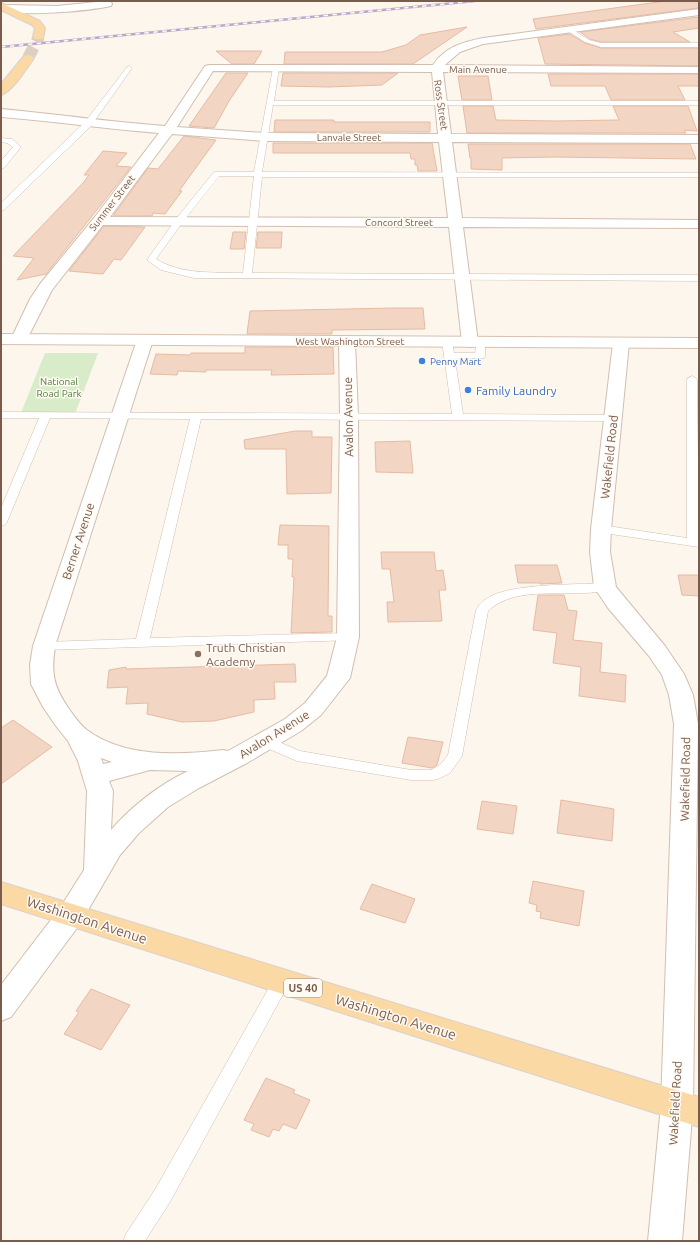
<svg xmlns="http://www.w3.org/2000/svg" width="700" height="1242" font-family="Ubuntu,sans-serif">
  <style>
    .green { fill: #d8ecc9 }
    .building { fill: #f3d5c3; stroke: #e6bba3 }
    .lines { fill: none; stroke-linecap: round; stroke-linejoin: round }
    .primary-tunnel { stroke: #dcd0c4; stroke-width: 12; stroke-dasharray: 12 6; stroke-linecap: butt }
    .lane-casing { stroke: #d1beb0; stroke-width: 1 }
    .street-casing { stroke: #d1beb0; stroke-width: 2 }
    .secondary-casing { stroke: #d6c0b0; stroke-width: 2 }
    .primary-casing { stroke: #dad1cd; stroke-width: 2 }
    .lane { fill: #fff; fill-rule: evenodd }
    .street { fill: #fff; fill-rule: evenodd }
    .secondary { fill: #fff; fill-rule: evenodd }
    .primary { fill: #fbd9a5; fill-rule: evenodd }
    .rail-casing { stroke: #b9a8c9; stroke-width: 2.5 }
    .rail { stroke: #fffaf3; stroke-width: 1.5; stroke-dasharray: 4.5; stroke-linecap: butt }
    .shop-dot { fill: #3f7fe0; stroke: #fffaf3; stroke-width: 1.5 }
    .education-dot { fill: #8d6e63; stroke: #fffaf3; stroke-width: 1.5 }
    .labels { text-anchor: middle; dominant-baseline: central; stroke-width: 3; stroke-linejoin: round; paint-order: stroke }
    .far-street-label { font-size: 10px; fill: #7a5c4d; stroke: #fffaf3 }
    .far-shop-label { font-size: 10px; fill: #366cbe; stroke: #fffaf3; text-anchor: start }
    .far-park-label { font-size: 10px; fill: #537a41; stroke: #fffaf3 }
    .shield { fill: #fffaf3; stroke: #a28b7f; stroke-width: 1 }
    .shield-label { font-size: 11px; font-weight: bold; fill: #7a5c4d }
    .shop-label { font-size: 12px; fill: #366cbe; stroke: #fffaf3; text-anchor: start }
    .street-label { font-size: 12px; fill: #7a5c4d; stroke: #fffaf3 }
    .education-label { font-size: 12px; fill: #785e54; stroke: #fffaf3; text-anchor: start }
    .near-street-label { font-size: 14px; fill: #7a5c4d; stroke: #fffaf3 }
  </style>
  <rect width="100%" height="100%" fill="#fdf6ec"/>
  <path class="green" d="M45,353h53l-23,61 -54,-1z"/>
  <g class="building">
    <path d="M666,1h33v7l-163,21 -3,-10z"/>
    <path d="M699,17v11l-26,4 17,10h-89l-11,-3 -10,-7z"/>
    <path d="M467,27l-54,37h-129l1,-12h97l24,-7 14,-10z"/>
    <path d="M570,34l15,9 16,5h98v18l-154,-2 -7,-26z"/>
    <path d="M216,51h46l-8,13h-22z"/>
    <path d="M226,73h22l-19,28 -15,27 -25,-2z"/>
    <path d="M283,73h115l-16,12 -54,2 -47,-1z"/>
    <path d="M548,74h151v12h-21l7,14h-74l-6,-14h-54z"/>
    <path d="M458,76h30l4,24h-30z"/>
    <path d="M463,106h30l3,14 60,1 60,-1h3l-6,-14h75l9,25 -13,-1 2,3h-219z"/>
    <path d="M275,120h59v2h96v10h-156z"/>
    <path d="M184,136l32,4 -37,51h3l-17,23 -12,-1 -1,3h-39l35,-48 10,1z"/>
    <path d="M273,143h159l5,28h-19l-1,-6h-2v-6h-4l-1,-6h-137z"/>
    <path d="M468,144h222l6,15 -141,-2 -53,1v12l-31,-1v-11h-1z"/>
    <path d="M103,151l24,2 -11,13 15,1 -85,107 -29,6 17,-22 -21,-2 70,-73 6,-8h-5z"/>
    <path d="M104,226l41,1 -24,33 -7,-1 -11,15 -34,-3z"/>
    <path d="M233,232h13l-2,17h-14z"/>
    <path d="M258,232h24l-1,16h-25z"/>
    <path d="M393,308h30l2,21 -93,1v4h-85l3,-23z"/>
    <path d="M245,347h88l1,27 -63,1 1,-5h-66v2l-28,-1 -1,4 -27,-1 6,-20 34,1 1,-2h54z"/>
    <path d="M295,431h17v6h20l-1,56 -44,1 -1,-45h-41l-1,-9z"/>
    <path d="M410,441l3,32 -37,-1 -1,-30z"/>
    <path d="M280,525l49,1 -1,90h4v16l-41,1 3,-56h-2l1,-18h-5v-14h-10z"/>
    <path d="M381,552h53l2,19 7,-1 3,20h-7l3,31 -54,1 -1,-20h7l-4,-33h-8z"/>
    <path d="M515,565h42l5,18 -22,1 1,-1h-23z"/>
    <path d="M678,575h21v21l-17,-1z"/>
    <path d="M538,595h26l4,15 9,1 -4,29 29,3 -2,29 26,3 -1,27 -46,-6 2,-29 -28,-4 4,-30 -24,-3z"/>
    <path d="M295,664l1,18h-22l1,17 -21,1v12l-40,9 -32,1 -35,-8 1,-11 -22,1 2,-17 -21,1 2,-18 17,-3v2z"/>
    <path d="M13,720l39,27 -51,37v-56z"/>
    <path d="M408,737l35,5 -6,23 -5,3 -30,-5z"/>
    <path d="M561,800l53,9 -2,32 -55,-8z"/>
    <path d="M482,801l35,5 -4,28 -36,-5z"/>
    <path d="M533,881l51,10 -5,35 -39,-8 1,-6 -5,-1 1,-6 -8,-2z"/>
    <path d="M372,884l43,15 -10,24 -45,-14z"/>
    <path d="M91,989l39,16 -29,45 -37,-16 15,-22 -3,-1z"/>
    <path d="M266,1078l29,12 -2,3 17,7 -14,29 -13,-5 -4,7 -6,-2 -4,8 -18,-7 3,-6 -10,-4z"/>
  </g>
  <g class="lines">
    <path class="primary-tunnel" d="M28,58l11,-21"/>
    <g class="lane-casing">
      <g id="lane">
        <path d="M570,28l19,12 12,3h98v4h-98l-16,-5 -17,-11 -1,-1z"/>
        <path d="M129,66l3,2 -41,58 -87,84 -3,1v-8l84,-81 42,-55z"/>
        <path d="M276,66l3,2 -5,33h425v4h-426l-11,67 437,1v4h-437l-10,96 447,2v6l-505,-3 -33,-8 -14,-10 29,-41 38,-47h40l19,-104zM219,176h35l-11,97c-30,-1 -61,2 -87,-14l26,-36z"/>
        <path d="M1,138l11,1 9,8 -17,21h-3v-7l12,-14 -6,-4 -6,-1z"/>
        <path d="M447,338l5,3 2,12h21l2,-13 3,-1 5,3v14l-1,2 -29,1 8,55 150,1 5,3 -5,3 -412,-2 -51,219 198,-5 5,1 2,3 -2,3 -309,10 -5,-1 -2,-3 2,-3 5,-1 92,-3 54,-220 -140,-1 -43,104 -2,3 -4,1v-18l38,-90h-38v-6l451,2 -10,-73z"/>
        <path d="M692,376l5,3 2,168 -102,-15 -2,-3 2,-3 4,-1 86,13v-159z"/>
        <path d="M605,583l4,1 2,3 -2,3c-36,9 -92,-7 -121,21l-26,145 -12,17 -12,6 -5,1h-22l-114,-19 -37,-16 -2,-4 2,-4 5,-1 35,15 111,19h20l9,-5 8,-10 28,-145c2,-4 6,-9 10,-11 22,-16 90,-14 119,-16z"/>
        <path d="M281,975l6,2 3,5 -3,5 -117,215 -25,39h-22l3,-7 30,-46 119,-211z"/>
      </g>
    </g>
    <g class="street-casing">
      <g id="street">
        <path d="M106,1l5,1 1,2 -1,2c-17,4 -100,13 -110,2l1,-2 4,-1 51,1z"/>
        <path d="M699,9v6l-216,29 -23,8 -14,12 -1,1 254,2v6l-256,-1 8,62 248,1v8l-247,-1 10,76 237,2v8l-236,-1 15,115 -2,4 -6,1 -6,-1 -2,-4 -13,-115 -346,-2 -51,65 -27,53 -6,1 -6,-1 -2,-4 19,-40 10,-15 54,-66 65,-85c-53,-4 -105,-12 -158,-16v-8c55,5 109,13 164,17l40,-60 4,-1h224c12,-18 30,-23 50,-27zM213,71l219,1 6,62 -173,-1 -88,-6zM172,134l93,7 174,1 9,76 -338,-1z"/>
        <path d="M145,335l6,1 2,4 -98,306c-4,27 -2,40 14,63 5,7 11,16 18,21 38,28 92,25 136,20l5,1 57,-32 20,-16 22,-27 10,-39 3,-220 -1,-76 2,-4 6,-1 6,1 2,4 3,76 1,220 -9,41 -29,37 -20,16 -54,32 -48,25 -31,19 -29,26 -19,22 -40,69 -69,93 -10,4v-36l59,-77 24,-38 3,-79 -9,-30 -10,-20 -12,-15 -13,-19 -12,-23 -1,-19 3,-19 104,-306 2,-4zM101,758l11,4 -9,2zM150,770l38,1c-29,14 -55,34 -77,59l2,-39 -4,-10z"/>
        <path d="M621,338l6,1 2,4 -18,186 -1,23 6,35 49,59 19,28 9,21 5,29 -5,381 -11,136h-34l13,-136 13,-381 -5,-29 -7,-20 -13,-19 -41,-48 -14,-21 -4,-35 1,-23 22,-186 2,-4z"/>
      </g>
    </g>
    <g class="secondary-casing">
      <path id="secondary" d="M1,334l698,4v10l-698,-4z"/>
    </g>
    <g class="primary-casing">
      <g id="primary">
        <path d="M1,3l39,18 5,7 -2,11h-8l-2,-2 2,-9 -3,-3 -31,-15z"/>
        <path d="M28,55l4,1 2,2c-7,10 -22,34 -33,37v-11l23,-28z"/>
        <path d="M1,882l698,215v30l-698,-223z"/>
      </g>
    </g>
    <use href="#lane" class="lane"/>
    <use href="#street" class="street"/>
    <use href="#secondary" class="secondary"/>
    <use href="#primary" class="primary"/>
    <g class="rail-casing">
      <path id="rail" d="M1,47l474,-46"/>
    </g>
    <use href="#rail" class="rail"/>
  </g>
  <g class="shop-dot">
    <circle cx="422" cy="361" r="4"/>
    <circle cx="468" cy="390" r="4"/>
  </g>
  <circle class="education-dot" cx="198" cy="654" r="4"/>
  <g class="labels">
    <g class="far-street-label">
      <text x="478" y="69">Main Avenue</text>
      <text transform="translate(441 105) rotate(82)">Ross Street</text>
      <text x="349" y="137">Lanvale Street</text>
      <text transform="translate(112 203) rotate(-52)">Summer Street</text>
      <text x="399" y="222">Concord Street</text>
      <text x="350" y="341">West Washington Street</text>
    </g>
    <g class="far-shop-label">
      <text x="430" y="361">Penny Mart</text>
    </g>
    <g class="far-park-label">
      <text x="59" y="381">National<tspan x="59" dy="12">Road Park</tspan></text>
    </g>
    <rect class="shield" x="284" y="979" width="38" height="18" rx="3"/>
    <g class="shield-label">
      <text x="303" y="988">US 40</text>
    </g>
    <g class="shop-label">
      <text x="476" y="390">Family Laundry</text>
    </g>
    <g class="street-label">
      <text transform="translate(348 417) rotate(-91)">Avalon Avenue</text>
      <text transform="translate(609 457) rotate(-84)">Wakefield Road</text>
      <text transform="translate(78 541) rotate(-72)">Berner Avenue</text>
      <text transform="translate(274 734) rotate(-32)">Avalon Avenue</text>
      <text transform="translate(685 779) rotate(-89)">Wakefield Road</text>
      <text transform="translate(675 1103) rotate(-87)">Wakefield Road</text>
    </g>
    <g class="education-label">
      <text x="206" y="647">Truth Christian<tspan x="206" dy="14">Academy</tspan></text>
    </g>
    <g class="near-street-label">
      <text transform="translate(87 920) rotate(18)">Washington Avenue</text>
      <text transform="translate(396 1017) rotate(17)">Washington Avenue</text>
    </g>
  </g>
  <rect width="700" height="1242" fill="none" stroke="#7a5c4d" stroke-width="4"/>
</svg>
